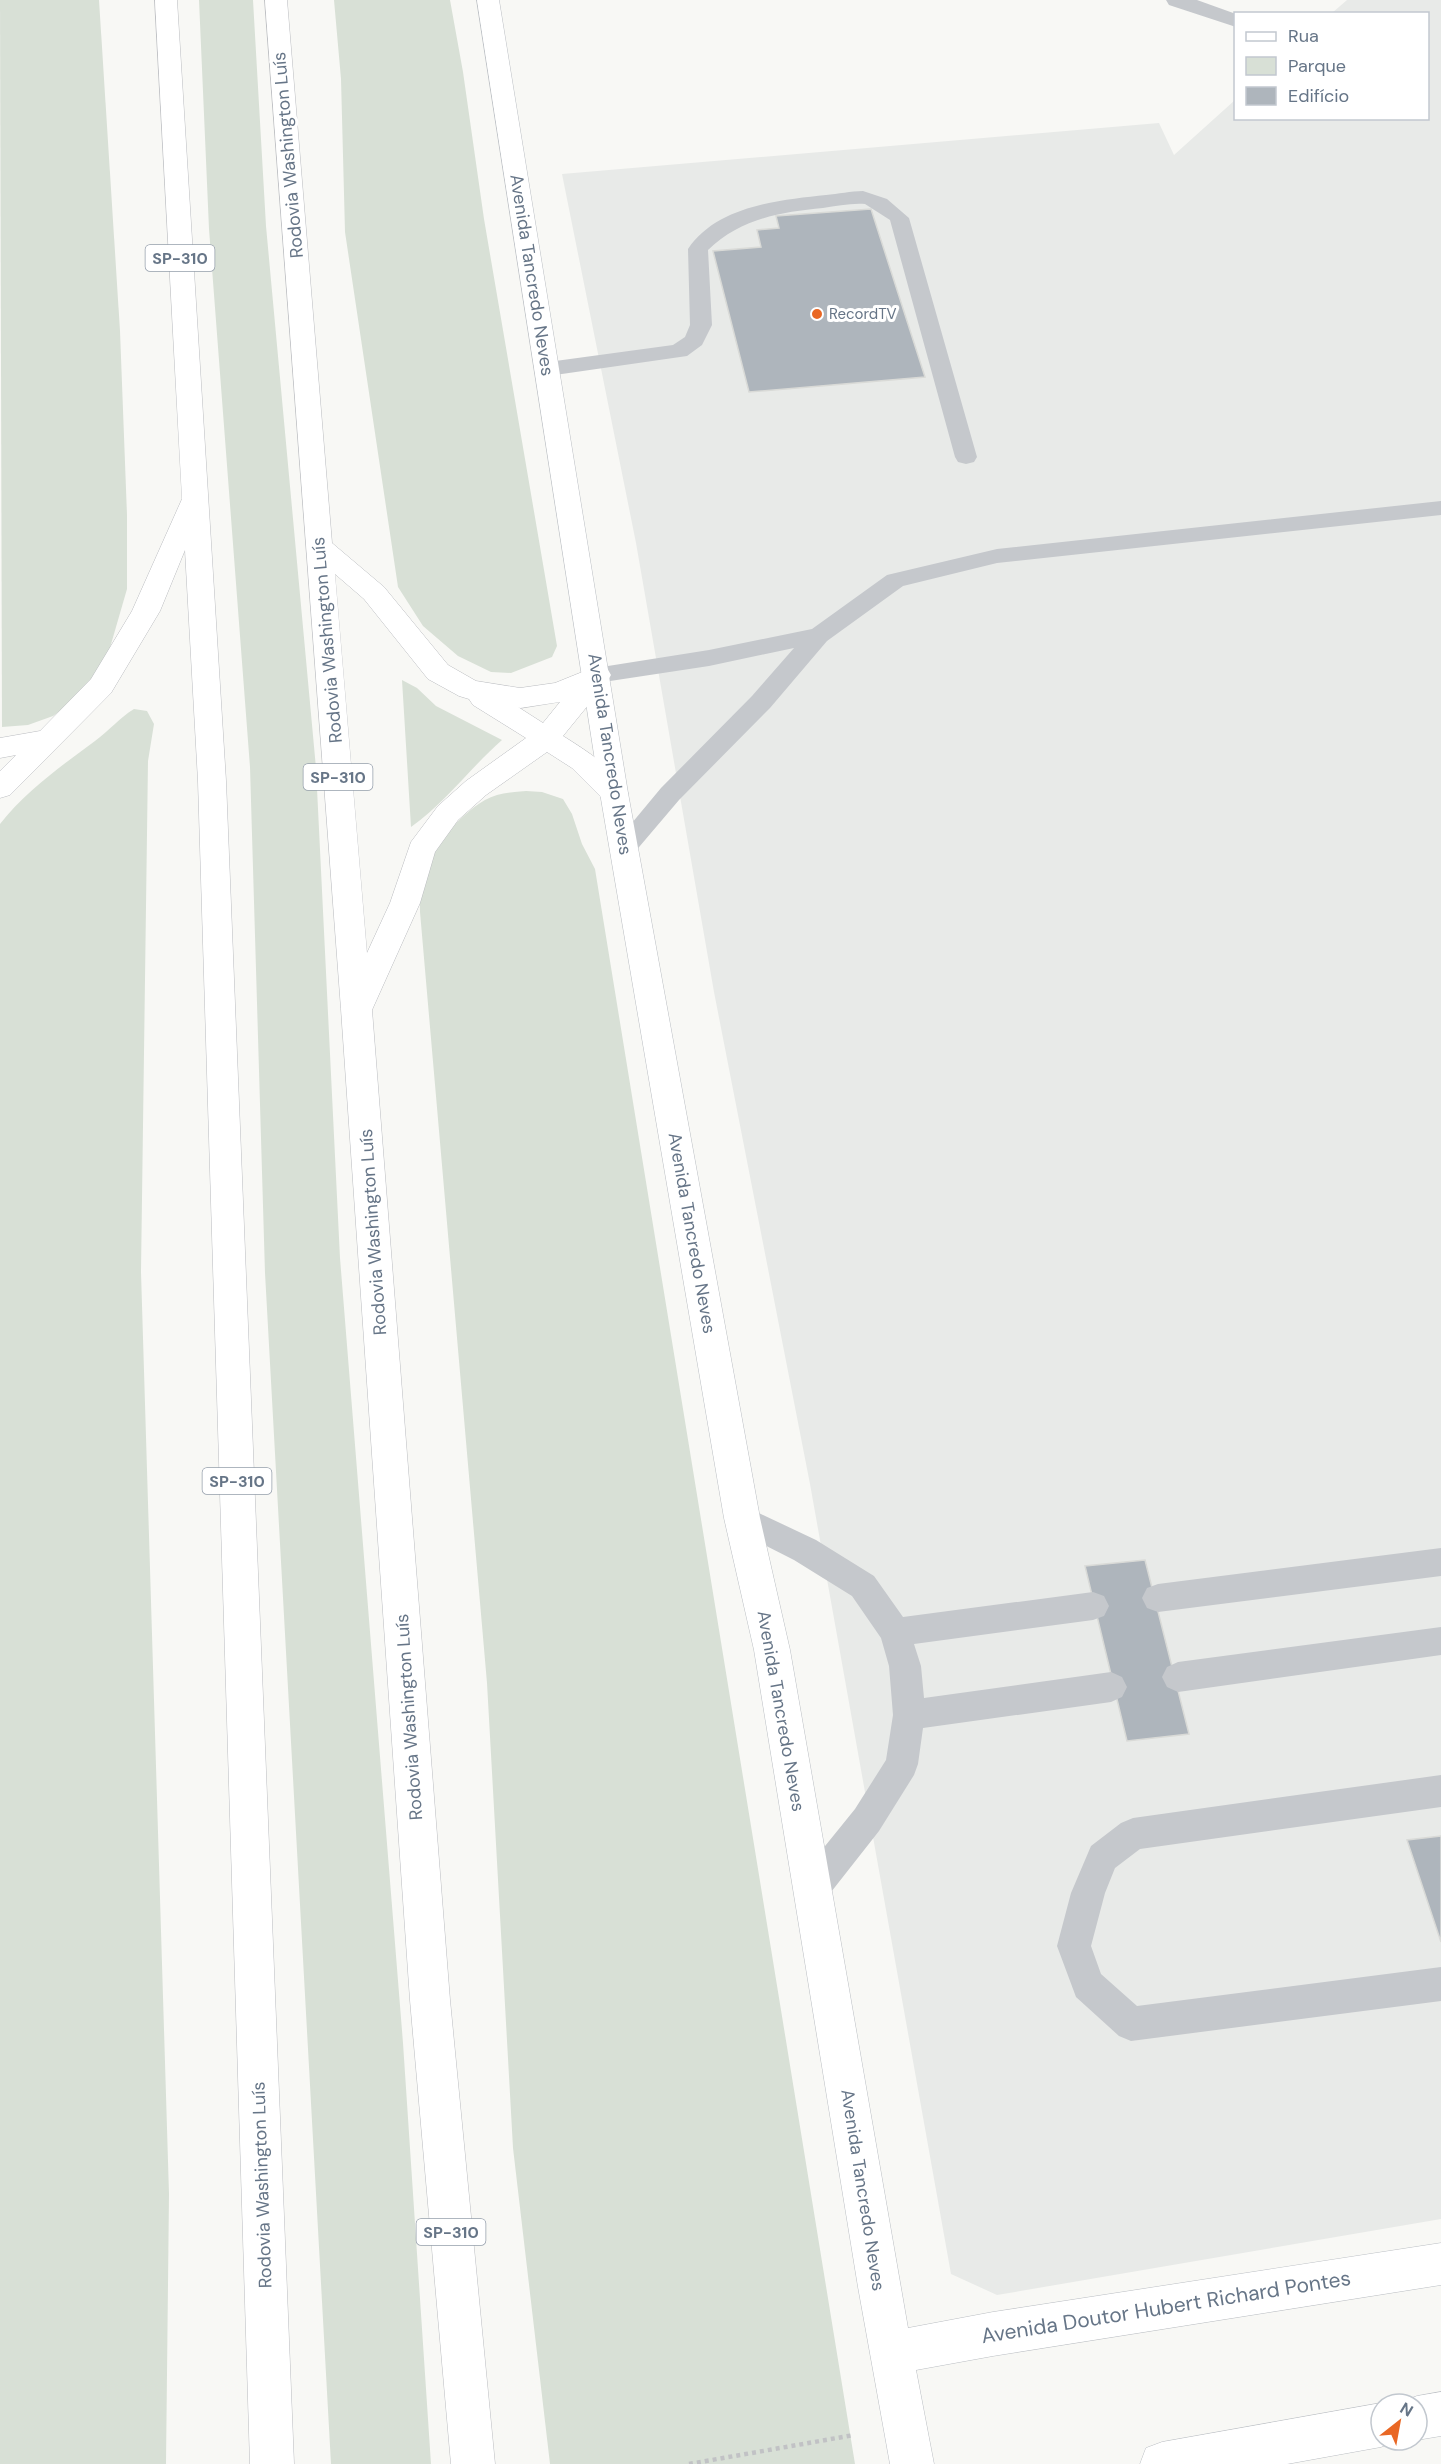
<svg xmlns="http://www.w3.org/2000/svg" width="1441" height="2464" font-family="'DM Sans',sans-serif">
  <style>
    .built { fill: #e8eae8 }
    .green { fill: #d8e0d6 }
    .building { fill: #aeb5bc; stroke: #d9dad7; stroke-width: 1.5 }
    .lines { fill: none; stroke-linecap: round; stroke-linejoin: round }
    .secondary-casing { stroke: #babec3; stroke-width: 1 }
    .highway-casing { stroke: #babcc0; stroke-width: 1 }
    .path { stroke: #c1c2c5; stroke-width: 4.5; stroke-dasharray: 4 4; stroke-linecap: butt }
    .lane { fill: #c5c8cc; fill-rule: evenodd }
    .street { fill: #c5c8cc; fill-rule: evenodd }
    .secondary { fill: #fff; fill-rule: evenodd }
    .highway { fill: #fff; fill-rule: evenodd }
    .poi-dot { fill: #e96724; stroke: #fff; stroke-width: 2 }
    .labels { text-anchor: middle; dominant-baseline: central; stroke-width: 6; stroke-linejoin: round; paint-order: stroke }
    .far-poi-label { font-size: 15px; fill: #667587; stroke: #fff; text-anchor: start }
    .shield { fill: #fff; stroke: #949eab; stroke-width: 1.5 }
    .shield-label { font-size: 16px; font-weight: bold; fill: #667587 }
    .street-label { font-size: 18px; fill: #667587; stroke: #fff }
    .near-street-label { font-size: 21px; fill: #667587; stroke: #fff }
  </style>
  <rect width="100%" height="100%" fill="#f8f8f5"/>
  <path class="built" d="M1347,0h94v2219l-444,76 -46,-21 -141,-790 -96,-492 -78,-449 -74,-369 597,-51 15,32 61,-55 1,18h192v-104l-96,-1z"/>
  <g class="green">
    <path d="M0,0h99l21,331 7,184v74l-20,69 -24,36 -30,22 -25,9 -26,2z"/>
    <path d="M199,0h54l13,226 50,542 24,490 63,785 28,421h-100l-66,-1191 -15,-506 -41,-538z"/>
    <path d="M334,0h116l13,72 21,147 73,427 -5,11 -41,16 -20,-1 -33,-16 -35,-30 -25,-39 -53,-355 -4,-153z"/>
    <path d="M402,680l15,8 19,18 66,34c-31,27 -57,63 -91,87z"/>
    <path d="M134,709l13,2 7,13 -6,37 -7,511 28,922 -3,270h-166v-1640c26,-33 61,-58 95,-83 14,-10 24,-23 39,-32z"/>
    <path d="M526,791l16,1 21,7 9,15 10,30 13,25 260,1595h-305l-37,-316 -26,-465 -67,-771c0,-10 -1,-23 2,-33 10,-30 35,-63 63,-79 12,-7 27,-8 41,-9z"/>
  </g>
  <g class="building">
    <path d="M871,209l54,168 -176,15 -36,-141 48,-4 -4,-17 22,-2 -3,-12z"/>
    <path d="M1145,1560l44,174 -62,7 -42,-175z"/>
    <path d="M1441,1836v106l-34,-102z"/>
  </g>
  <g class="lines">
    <g class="secondary-casing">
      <g id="secondary">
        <path d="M477,0h22l129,793 132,725 30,132 118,678 85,-16 448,-69v42l-448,71 -77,14 18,94h-44l-32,-177 -104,-637 -30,-132 -124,-725z"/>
        <path d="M1441,2392v44l-24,4v-36l-16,-2 16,-6z"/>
        <path d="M1381,2403l3,1h-3v36h16l-16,7 -94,17h-147l6,-16 16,-6z"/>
      </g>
    </g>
    <g class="highway-casing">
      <g id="highway">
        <path d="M155,0h22l49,781 68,1683h-44l-52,-1683 -13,-231 -25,61 -49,82 -101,102 -10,3v-27l16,-16 -16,3v-20l40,-7 51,-52 41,-68 50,-112z"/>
        <path d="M265,0h22l45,543 52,44 64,78 28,16 44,7 35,-5 42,-17 10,2 4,7 -4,7 -44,54c24,15 51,32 65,57l-4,7 -10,3 -10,-3 -32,-32 -25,-16 -61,43 -28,25 -23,32 -15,51 -48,107 78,990 45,464h-44l-41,-464 -69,-991zM335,574l29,25 64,80 31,17 10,3 4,6 53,33 -60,43 -28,25 -27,36 -21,61 -23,50zM560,702l-17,21 -25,-16 2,1z"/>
      </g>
    </g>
    <path class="path" d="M689,2464l165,-29"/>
    <g class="lane">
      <path d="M863,191l24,8 22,19 68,239 -3,5 -8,2 -8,-2 -3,-5 -65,-237 -25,-16c-14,-1 -28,2 -42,4 -43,4 -83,11 -115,42l4,75 -10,20 -15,11 -139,20 -8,-2 -3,-5 3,-5 8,-2 125,-17 12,-8 5,-12 -2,-76c29,-43 91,-49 138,-54 12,-1 25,-4 37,-4z"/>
      <path d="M1441,501v14l-444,48 -94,23 -76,55 -57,67 -91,92 -45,53 -9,3 -9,-3 -4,-6 49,-59 91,-92 42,-48 -85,18 -112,17 -8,-2 -4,-6 4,-6 120,-19 103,-21 75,-54 110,-26z"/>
      <path d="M742,1505l74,35 58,36 29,41 190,-25 11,4 5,10 -5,10 -11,4 -179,24 7,22 3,32 187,-26 11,5 5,10 -5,10 -11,5 -188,26 -5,36 -4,11 -35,56 -55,70 -12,4 -12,-4 -5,-12 5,-12 55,-68 31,-49 7,-45 -4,-49 -8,-28 -29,-42 -58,-36 -63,-32 -4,-10 4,-10z"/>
      <path d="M1441,1548v28l-283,36 -11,-4 -5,-10 5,-10 11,-4z"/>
      <path d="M1441,1627v28l-263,37 -11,-5 -5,-10 5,-10 11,-5z"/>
      <path d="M1441,1775v32l-301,42 -25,19 -10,25 -14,53 10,28 36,32 304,-39v34l-310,40 -12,-5 -43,-39 -19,-51 14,-53 20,-47 30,-23 12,-5z"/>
    </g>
    <path class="street" d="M1166,0h31l39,14v13l-67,-22z"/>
    <use href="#secondary" class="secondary"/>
    <use href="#highway" class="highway"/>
  </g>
  <circle class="poi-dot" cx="817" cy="314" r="6"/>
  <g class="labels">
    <g class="far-poi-label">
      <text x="829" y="314">RecordTV</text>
    </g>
    <g class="shield">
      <rect x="145.5" y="245" width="69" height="26" rx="4.5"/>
      <rect x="303.5" y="764" width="69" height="26" rx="4.5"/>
      <rect x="202.5" y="1468" width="69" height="26" rx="4.5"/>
      <rect x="416.5" y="2219" width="69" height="26" rx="4.5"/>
    </g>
    <g class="shield-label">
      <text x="180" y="258">SP-310</text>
      <text x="338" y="777">SP-310</text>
      <text x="237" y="1481">SP-310</text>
      <text x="451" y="2232">SP-310</text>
    </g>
    <g class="street-label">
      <text transform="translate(288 155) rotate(-95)">Rodovia Washington Luís</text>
      <text transform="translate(532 275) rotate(81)">Avenida Tancredo Neves</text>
      <text transform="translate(327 640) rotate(-95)">Rodovia Washington Luís</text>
      <text transform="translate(610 754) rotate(81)">Avenida Tancredo Neves</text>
      <text transform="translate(373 1232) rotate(-94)">Rodovia Washington Luís</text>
      <text transform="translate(692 1233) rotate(80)">Avenida Tancredo Neves</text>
      <text transform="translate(781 1711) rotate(80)">Avenida Tancredo Neves</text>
      <text transform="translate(409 1717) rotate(-94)">Rodovia Washington Luís</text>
      <text transform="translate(262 2185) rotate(-92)">Rodovia Washington Luís</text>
      <text transform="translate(863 2190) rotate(81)">Avenida Tancredo Neves</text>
    </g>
    <g class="near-street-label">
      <text transform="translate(1166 2307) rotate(-9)">Avenida Doutor Hubert Richard Pontes</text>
    </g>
  </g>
  <rect x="1234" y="12" width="195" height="108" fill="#ffffff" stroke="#c2c8cf" stroke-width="1.5"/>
  <rect x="1246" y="32" width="30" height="9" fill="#ffffff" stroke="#c2c8cf" stroke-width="1.5"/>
  <text x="1288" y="42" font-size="18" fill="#667587">Rua</text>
  <rect x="1246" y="57" width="30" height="18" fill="#d8e0d6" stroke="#c2c8cf" stroke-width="1.5"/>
  <text x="1288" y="72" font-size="18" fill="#667587">Parque</text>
  <rect x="1246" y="87" width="30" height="18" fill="#aeb5bc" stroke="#c2c8cf" stroke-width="1.5"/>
  <text x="1288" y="102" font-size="18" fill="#667587">Edifício</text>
  <g transform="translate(1399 2422) rotate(31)"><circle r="28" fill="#ffffff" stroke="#c2c8cf" stroke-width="1.5"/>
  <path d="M0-4.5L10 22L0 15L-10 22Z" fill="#e96724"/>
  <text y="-9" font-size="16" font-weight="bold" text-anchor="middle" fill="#667587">N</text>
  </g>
</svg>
